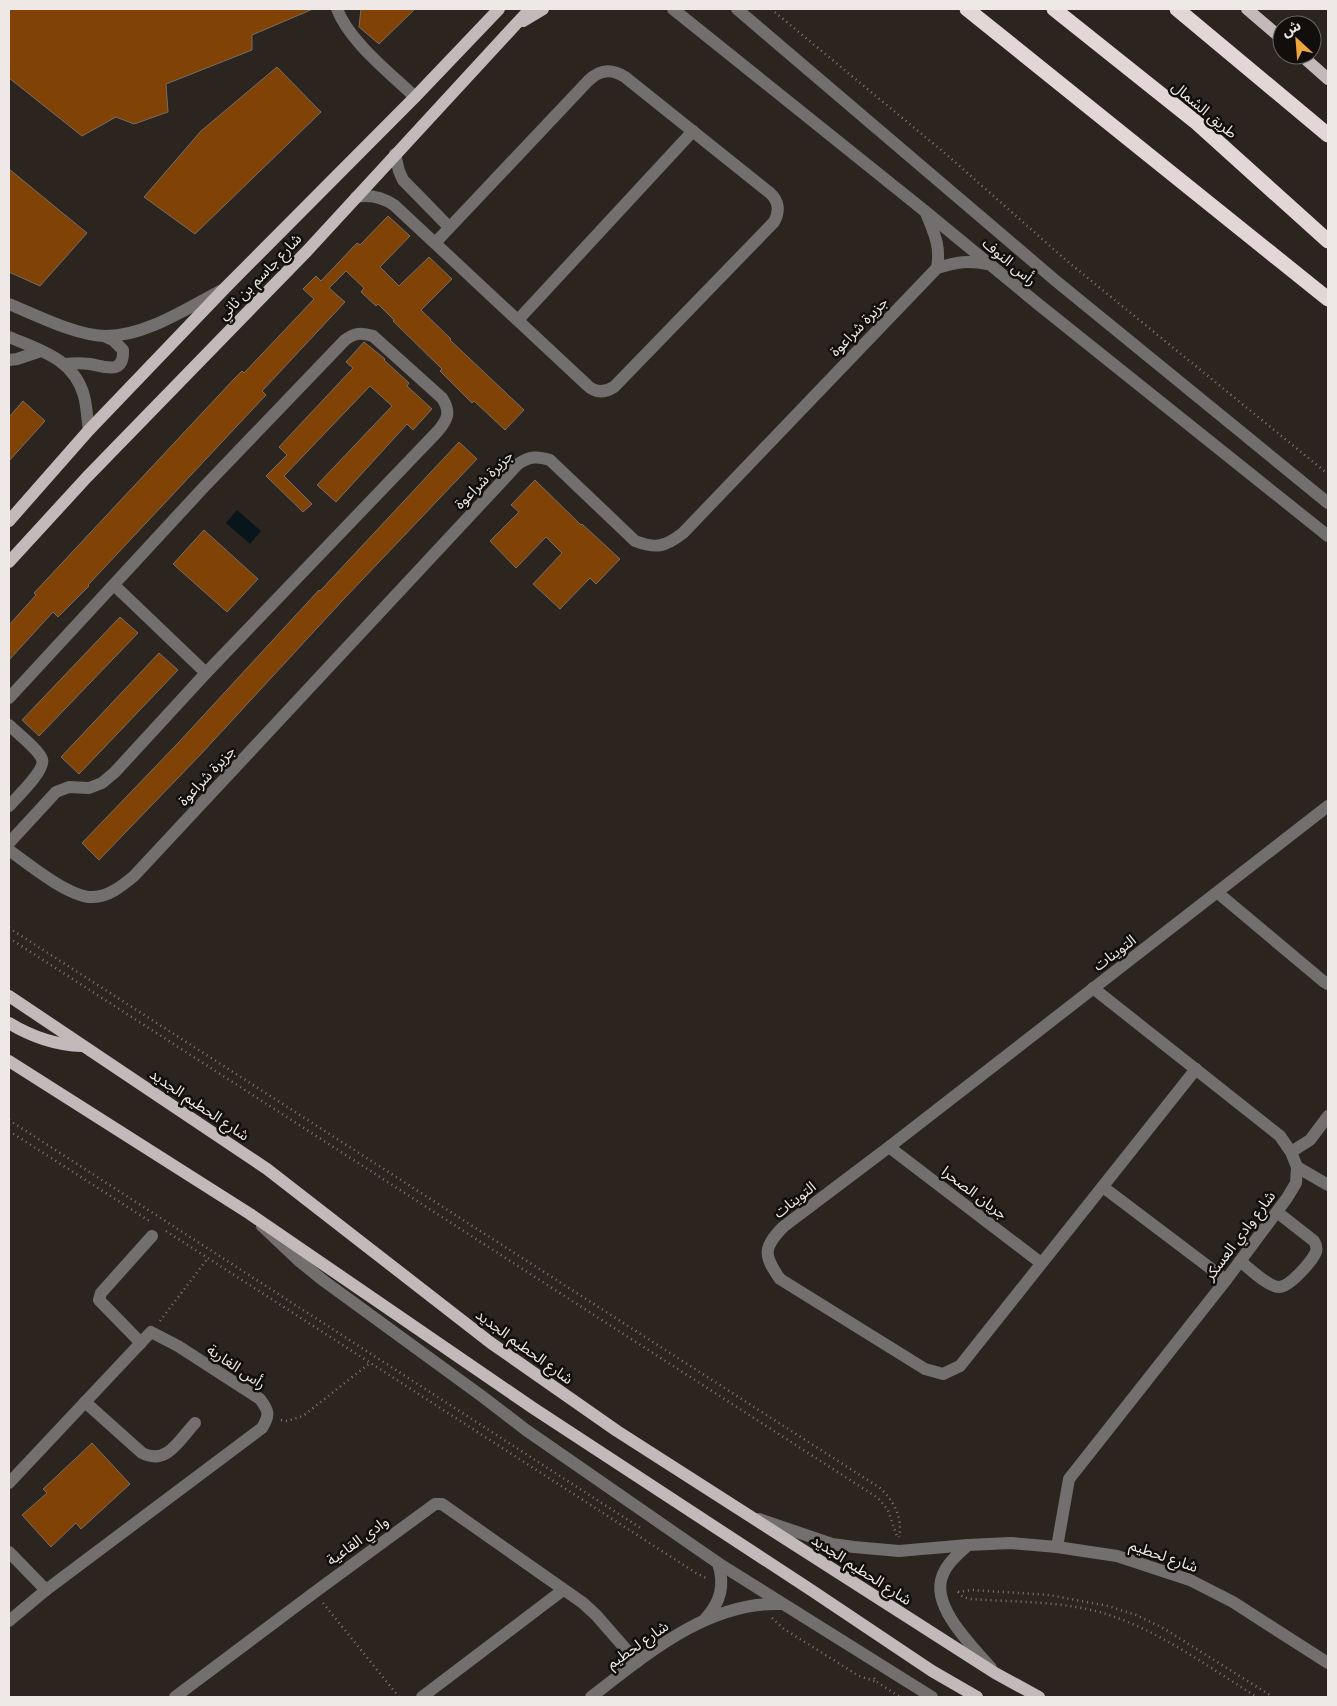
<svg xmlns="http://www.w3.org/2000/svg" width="1337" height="1706" font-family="'Playfair Display','Noto Sans Arabic',serif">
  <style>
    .water { fill: #08161b }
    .building { fill: #814205; stroke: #766e68 }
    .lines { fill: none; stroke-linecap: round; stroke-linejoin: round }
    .path { stroke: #817b77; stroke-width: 2.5; stroke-dasharray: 1 4; stroke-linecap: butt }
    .minor { stroke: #746f6f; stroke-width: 12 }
    .major { stroke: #c3b9ba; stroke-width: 12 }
    .highway { stroke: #e3d6d7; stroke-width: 15 }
    .labels { text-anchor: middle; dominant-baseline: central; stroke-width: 5; stroke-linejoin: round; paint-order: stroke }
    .street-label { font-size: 15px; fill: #eee9e6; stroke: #110e0c }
  </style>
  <rect width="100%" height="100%" fill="#2b241f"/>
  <path class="water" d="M237,510l24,21 -11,13 -24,-21z"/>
  <g class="building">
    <path d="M9,9h304l-61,26v15l-86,34 2,28 -34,12 -18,-7 -34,19 -73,-58z"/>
    <path d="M361,9h54l-36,35 -20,-17z"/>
    <path d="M277,67l44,45 -126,122 -51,-37 57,-66z"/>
    <path d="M9,169l78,64 -47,53 -31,-14z"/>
    <path d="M388,216l22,20 -30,31 19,19 30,-29 23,22 -31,31 30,29 -1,1 74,70 -19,20 -31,-29 -2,2 -32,-32 2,-2 -49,-48 1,-1 -16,-16 -2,2 -15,-14 3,-4 -18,-17 -17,17 16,14 -83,89 4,4 -178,190 1,1 -31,31 -5,-5 -44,48v-35l27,-30 -2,-2 199,-213 9,-9 2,2 70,-74 -11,-10 13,-13 5,5 36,-38 3,2z"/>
    <path d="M364,342l21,17 -1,1 25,23 -2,3 25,23 -19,21 -6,-6 -71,78 -19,-17 75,-79 -22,-20 -86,90 28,28 -9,8 -37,-36 21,-21 -8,-8 74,-79 -7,-6z"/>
    <path d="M23,401l22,20 -36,40v-44z"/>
    <path d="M459,442l18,17 -135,142 -140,152 -103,107 -17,-17 97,-101 140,-152 1,1z"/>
    <path d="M535,480l46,45 1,-1 38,35 -24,25 -6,-6 -30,31 -27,-25 29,-31 -16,-16 -30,31 -26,-27 29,-29 -8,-7z"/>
    <path d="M204,530l54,49 -31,33 -54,-48z"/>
    <path d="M120,617l18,16 -99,103 -17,-16z"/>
    <path d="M159,653l19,17 -99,104 -18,-17z"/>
    <path d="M92,1443l38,41 -49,45 -5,-6 -25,24 -29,-32 25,-22 -4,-4z"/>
  </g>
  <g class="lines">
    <g class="path">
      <path d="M771,9l176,146 120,106 261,213"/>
      <path d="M9,928l871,560c14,13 23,30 19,49"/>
      <path d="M9,938l869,560 10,12 9,27"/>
      <path d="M9,1120l633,409"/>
      <path d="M9,1131l142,91"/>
      <path d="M166,1231l530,342 12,6"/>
      <path d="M160,1321l48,-63"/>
      <path d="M281,1420l6,1 16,-5 67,-53"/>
      <path d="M958,1592l14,-2 77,5 59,11 28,9 27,13 110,69"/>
      <path d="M958,1592l5,5 8,2c43,3 90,2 132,14 56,17 105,54 154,84"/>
      <path d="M323,1603l76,94"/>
      <path d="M772,1618l12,11 75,47 18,6"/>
      <path d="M874,1678l3,4 23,15"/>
    </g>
    <g class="minor">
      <path d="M337,9c12,32 53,64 78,88"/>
      <path d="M673,9l253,203 112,92 290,232"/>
      <path d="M737,9l319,272 272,222"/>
      <path d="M395,154l4,17 4,9 46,47"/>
      <path d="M356,197c14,-3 26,0 38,8l193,180c8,8 17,8 27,2l160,-165c6,-11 5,-21 -4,-29l-145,-116c-14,-9 -26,-7 -37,4l-153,162"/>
      <path d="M926,213c8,20 15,33 11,55"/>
      <path d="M9,304c27,11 68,32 97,32 40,0 81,-28 116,-46"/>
      <path d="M518,320l175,-189"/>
      <path d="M9,337c31,13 65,22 75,59 3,11 3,23 5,34"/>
      <path d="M9,360l8,-1 24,-8"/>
      <path d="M65,364c9,-1 17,-1 25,0 16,3 34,11 33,-14l-10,-10 -9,-4"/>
      <path d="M114,585l92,88"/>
      <path d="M9,698l194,-210 142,-148c10,-7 16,-8 28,-4l69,62c9,14 6,21 -4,33l-232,242 -91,99 -13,11 -13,5 -20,-1 -13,5 -47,51"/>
      <path d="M9,725c7,7 30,25 33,34 4,11 -26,39 -33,47"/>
      <path d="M9,850c19,14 61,48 84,47 15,0 29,-11 41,-21l384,-412c12,-8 19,-8 32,-4l85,81c21,8 30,6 48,-8l254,-265c20,-6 31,-8 51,-4"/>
      <path d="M1218,893l105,88 5,3"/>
      <path d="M1196,1069l-236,297 -17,8 -18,-5 -145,-90c-17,-24 -17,-31 3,-52l106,-80 439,-341"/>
      <path d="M889,1147l152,116"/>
      <path d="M1291,1152l19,-12 18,-24"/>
      <path d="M1297,1167l31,18"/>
      <path d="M1103,1187l123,93"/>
      <path d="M262,1226l36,34 26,21 159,116 43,33 192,133 214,134"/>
      <path d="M1240,1261c9,7 28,26 39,26 11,0 33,-26 37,-35 1,-4 0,-8 -2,-11l-37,-29"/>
      <path d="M141,1343l-42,-43 2,-7 51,-57"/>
      <path d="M85,1402l57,51c25,13 38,-14 53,-30"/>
      <path d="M9,1483l142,-151 27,14 82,53c9,12 10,16 2,29l-216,162 -37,31"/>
      <path d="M759,1519l73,25 22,3 45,4 69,-6 43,-2 46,4 60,9 73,24 43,22 95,61"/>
      <path d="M968,1545c-10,9 -22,19 -26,32 -11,30 31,70 49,91"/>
      <path d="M1057,1547l12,-68 157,-199 61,-82 9,-15 1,-16 -6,-15 -11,-16 -187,-148"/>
      <path d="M9,1552l37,38"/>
      <path d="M705,1619c16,-17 20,-34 13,-56"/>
      <path d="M175,1697l140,-105 120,-88h7l141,99 13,12 41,47"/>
      <path d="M422,1697l141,-107"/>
      <path d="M591,1697c56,-43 117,-96 191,-93"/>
    </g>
    <g class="major">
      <path d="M1247,9l35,30"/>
      <path d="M523,21l20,-12"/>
      <path d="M1301,55l27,24"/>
      <path d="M9,521l80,-91 137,-143 189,-190 84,-88"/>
      <path d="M9,562l78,-85 220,-226 223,-242"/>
      <path d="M9,996l258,173 224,174 126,88 378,242 44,24"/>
      <path d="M9,1023c23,14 46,22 73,23"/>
      <path d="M9,1061l241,153 283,194 278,182 121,81 45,26"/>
    </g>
    <g class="highway">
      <path d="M967,9l361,290"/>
      <path d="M1054,9l143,114 131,118"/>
      <path d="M1177,9l151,126"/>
    </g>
  </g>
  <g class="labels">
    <g class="street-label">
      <text transform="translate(1205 109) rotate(40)">طريق الشمال</text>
      <text transform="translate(1010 261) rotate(40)">رأس النوف</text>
      <text transform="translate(259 276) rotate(-46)">شارع جاسم بن ثاني</text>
      <text transform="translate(858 326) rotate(-46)">جزيرة شراعوة</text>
      <text transform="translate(483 479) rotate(-45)">جزيرة شراعوة</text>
      <text transform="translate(206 775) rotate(-47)">جزيرة شراعوة</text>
      <text transform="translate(1114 952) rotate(-37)">التوينات</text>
      <text transform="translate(200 1104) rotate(34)">شارع الحطيم الجديد</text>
      <text transform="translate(975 1192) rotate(37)">جريان الصحرا</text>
      <text transform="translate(794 1199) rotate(-38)">التوينات</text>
      <text transform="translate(1239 1235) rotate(-53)">شارع وادي العسكر</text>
      <text transform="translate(525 1346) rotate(36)">شارع الحطيم الجديد</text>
      <text transform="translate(237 1366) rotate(34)">رأس الغارية</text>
      <text transform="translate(357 1540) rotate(-36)">وادي القاعية</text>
      <text transform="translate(1164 1555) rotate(19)">شارع لحطيم</text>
      <text transform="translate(862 1569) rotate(33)">شارع الحطيم الجديد</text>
      <text transform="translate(637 1644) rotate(-35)">شارع لحطيم</text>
    </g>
  </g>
  <rect width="1337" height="1706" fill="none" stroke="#eee9e6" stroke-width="20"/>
  <g transform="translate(1297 40) rotate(334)"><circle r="24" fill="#110e0c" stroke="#696663"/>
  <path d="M0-4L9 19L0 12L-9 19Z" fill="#f0a63f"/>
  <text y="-8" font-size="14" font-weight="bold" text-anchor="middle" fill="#eee9e6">ش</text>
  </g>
</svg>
